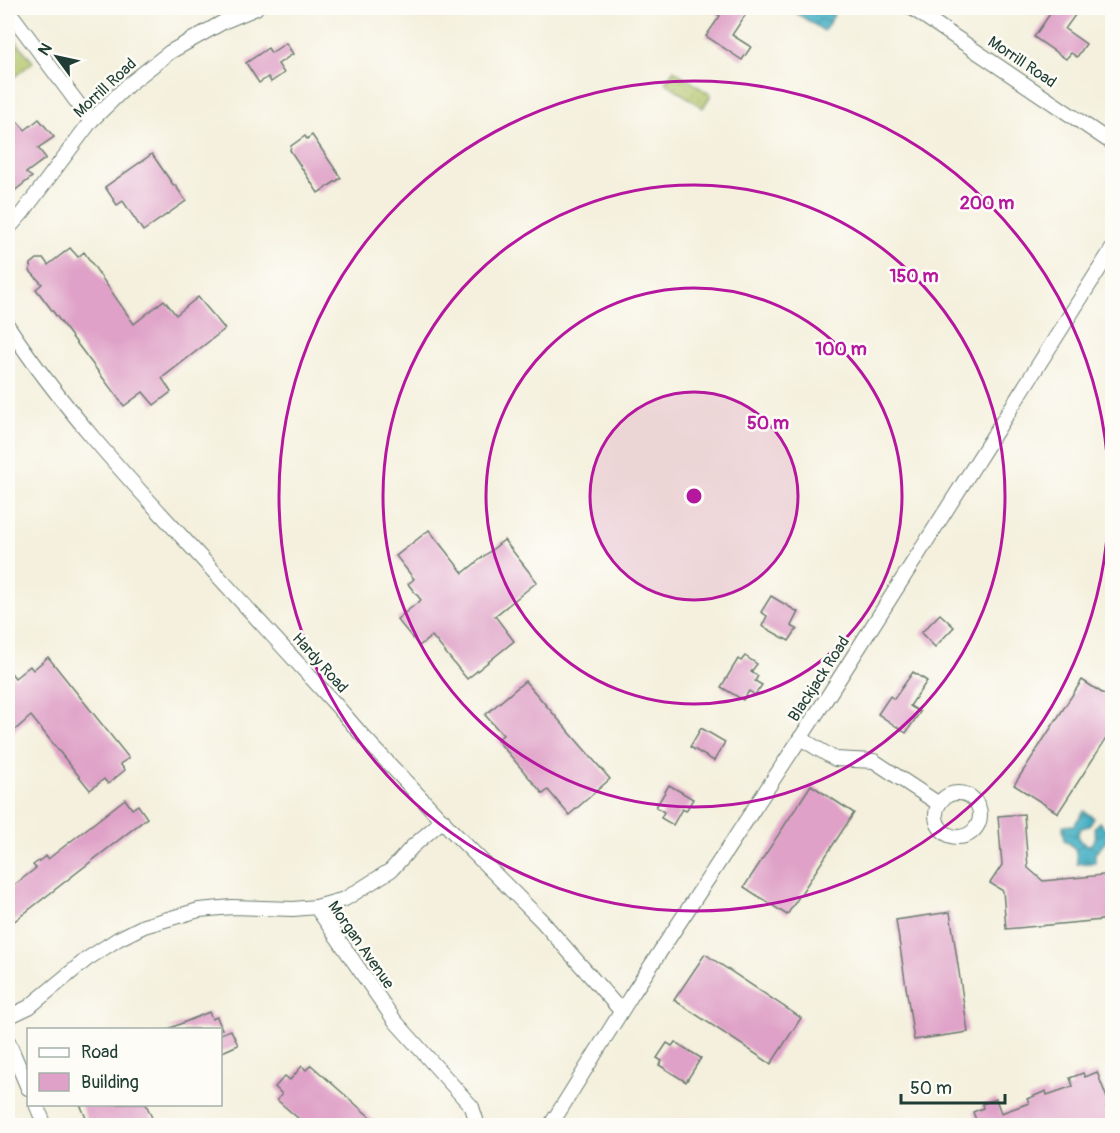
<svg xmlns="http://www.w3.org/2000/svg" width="1120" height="1133" font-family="Pangolin,sans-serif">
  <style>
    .park { fill: url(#park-crowns); stroke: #68804d; stroke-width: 1.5 }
    .garden { fill: url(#garden-dots); stroke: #68804d; stroke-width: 1.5 }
    .water { fill: url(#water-waves); stroke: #31767b; stroke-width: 1.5 }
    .building { fill: #dfa1c7 }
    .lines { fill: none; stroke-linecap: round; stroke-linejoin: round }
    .minor-casing { stroke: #6a7c6f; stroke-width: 16 }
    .minor { stroke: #fff; stroke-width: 14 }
    .ring { fill: none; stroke: #b5179e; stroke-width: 3 }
    .labels { text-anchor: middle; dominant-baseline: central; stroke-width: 5; stroke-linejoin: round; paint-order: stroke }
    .street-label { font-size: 16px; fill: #1f3d34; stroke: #fdfcf7 }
    .centre { fill: #b5179e; stroke: #fdfcf7; stroke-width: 3 }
    .ring-label { font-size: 18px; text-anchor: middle; font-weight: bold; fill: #b5179e; stroke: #fdfcf7; stroke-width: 5; stroke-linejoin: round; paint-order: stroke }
  </style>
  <defs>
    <pattern id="park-crowns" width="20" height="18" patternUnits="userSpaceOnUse" patternTransform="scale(1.5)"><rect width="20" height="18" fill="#b0c266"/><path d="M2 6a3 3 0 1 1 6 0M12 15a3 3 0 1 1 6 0" fill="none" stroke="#8f9f55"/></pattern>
    <pattern id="garden-dots" width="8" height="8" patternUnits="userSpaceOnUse" patternTransform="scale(1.5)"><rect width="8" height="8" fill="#b0c266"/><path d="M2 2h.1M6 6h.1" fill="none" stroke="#8f9f55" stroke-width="1.8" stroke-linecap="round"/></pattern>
    <pattern id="water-waves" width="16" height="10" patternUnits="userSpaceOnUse" patternTransform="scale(1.5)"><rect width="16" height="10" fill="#43aec2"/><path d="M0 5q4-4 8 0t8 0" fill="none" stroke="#378f9e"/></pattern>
  </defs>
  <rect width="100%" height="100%" fill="#fdfcf7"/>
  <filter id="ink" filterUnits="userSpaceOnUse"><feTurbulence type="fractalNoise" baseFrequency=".0167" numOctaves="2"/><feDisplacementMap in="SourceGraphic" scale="12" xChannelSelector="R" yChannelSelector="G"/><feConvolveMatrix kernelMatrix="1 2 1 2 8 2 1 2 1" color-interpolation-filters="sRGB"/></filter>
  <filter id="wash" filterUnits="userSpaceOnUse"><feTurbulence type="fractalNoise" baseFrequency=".008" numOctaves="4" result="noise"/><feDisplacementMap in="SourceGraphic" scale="24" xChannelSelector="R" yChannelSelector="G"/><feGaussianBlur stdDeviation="1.35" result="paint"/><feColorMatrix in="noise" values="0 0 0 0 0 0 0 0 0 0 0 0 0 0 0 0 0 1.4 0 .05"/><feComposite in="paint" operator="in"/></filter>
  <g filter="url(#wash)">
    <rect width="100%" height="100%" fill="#f4f0dd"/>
    <path class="park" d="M13,37l20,25 -20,16 -5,-7v-29z"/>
    <path class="garden" d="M674,70l37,25 -8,13 -38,-26z"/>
    <g class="water">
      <path d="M799,8h24l11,7 -10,16 -28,-18z"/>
      <path d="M1084,811l10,7 -5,8 -8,2 -3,5 1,7 6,4 4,1 3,-2 4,-7 -2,-7 5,-7 5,6 6,-1 2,13 -6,1 -8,10 -3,2v10l-18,1c0,-12 -2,-18 -13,-24l-1,-14 11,-1z"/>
    </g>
    <g id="blocks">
      <g class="building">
        <path d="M708,8h42l-18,27 19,12 -9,13 -36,-24 14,-20z"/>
        <path d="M1054,8h26l-15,21 21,15 -9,13 -6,-4 -5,6 -32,-22z"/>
        <path d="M286,43l7,11 -15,10 6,9 -13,9 -3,-5 -9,6 -13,-20 22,-15 3,5z"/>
        <path d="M39,119l15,18 -16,11 8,10 -20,15 6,4 -24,19v-66l10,-8 7,8z"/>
        <path d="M312,135l29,43 -23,15 -28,-43 1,-4 14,-10 2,3z"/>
        <path d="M152,154l22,32 1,-1 11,16 -43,30 -20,-30 -6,4 -12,-18z"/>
        <path d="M70,248l8,9 6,-5 50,72 30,-24 12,15 22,-18 27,32 -63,49 9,14 -17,13 -11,-13 -19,14 -88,-117 6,-5 -12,-13 1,-7 6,-5h7l4,6z"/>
        <path d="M429,530l34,43 41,-33 33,42 -42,34 19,25 -47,38 -35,-43 -13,10 -22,-27 24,-19 -13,-16 6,-5 -18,-23z"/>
        <path d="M771,596l27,16 -7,14 6,3 -8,12 -27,-15 5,-10 -6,-4z"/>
        <path d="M940,614l14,13 -19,20 -14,-14z"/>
        <path d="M745,656l12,8 -6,8 7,4 -3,5 7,4 -7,10 -6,-4 -6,9 -22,-13 17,-28 3,2z"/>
        <path d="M48,657l81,101 -9,6 5,6 -17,14 -4,-5 -14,11 -59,-74 -23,20v-67l7,9 15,-12 3,4z"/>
        <path d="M913,672l14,9 -17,25 10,6 -14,21 -28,-19 12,-18 4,3z"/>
        <path d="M1082,680l31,20v28l-55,85 -44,-28z"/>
        <path d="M525,681l85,98 -41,36 -21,-25 -5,4 -46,-54 6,-5 -18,-20z"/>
        <path d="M701,728l24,14 -11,19 -24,-14z"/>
        <path d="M669,785l24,14 -7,12 -4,-2 -9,16 -12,-7 3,-6 -8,-5z"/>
        <path d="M811,785l43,28 -67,102 -43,-28z"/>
        <path d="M125,799l7,10 6,-4 9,13 -139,108v-36l28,-22 -3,-3 13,-9 2,3z"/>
        <path d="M1024,814l4,54 15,13 70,-7v45l-107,10 -3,-38 -13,-8 12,-18 -4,-49z"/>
        <path d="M950,912l18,120 -54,8 -18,-120z"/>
        <path d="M705,954l96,64 -30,46 -97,-64z"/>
        <path d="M209,1012l3,7 5,-2 5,12h-54z"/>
        <path d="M231,1030l7,15 -18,8v-19z"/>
        <path d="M675,1042l26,16 -15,24 -27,-17 3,-4 -5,-3 10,-15 5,3z"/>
        <path d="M311,1065l68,60h-73l-29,-25 5,-6 -7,-7 10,-11 5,4 12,-14 4,4z"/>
        <path d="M1097,1072l13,34 -4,1 5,15 -10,3h-123l-5,-13 10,-4 -1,-4 14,-5 5,14 28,-10 -2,-4 19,-8 1,4 26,-9 -3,-8 13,-5 2,4z"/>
        <path d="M80,1104h66l9,21h-66z"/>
      </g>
    </g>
  </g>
  <g filter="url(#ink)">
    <use href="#blocks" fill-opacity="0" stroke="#6a7c6f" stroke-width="1.5"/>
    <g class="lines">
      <g class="minor-casing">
        <g id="minor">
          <path d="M912,8l200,135"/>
          <path d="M8,10l83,111"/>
          <path d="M8,229l15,-17 68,-91 37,-36 42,-33 55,-31 31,-13"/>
          <path d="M8,326c51,77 113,145 176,213 51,56 102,112 153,167l24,28 92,98 88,88 80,91"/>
          <path d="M800,738l35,21 39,2 65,43"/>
          <circle cx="958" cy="815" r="22"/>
          <path d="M316,907l29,-8 46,-29 21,-23 31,-27"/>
          <path d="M8,1017l21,-10 58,-48 31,-20 26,-13 55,-16 33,-3 61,2 23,-2 79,114 77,86 6,19"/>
          <path d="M8,1041l20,47"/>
          <path d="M36,1104l9,22"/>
          <path d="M550,1126l81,-130 199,-303 282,-444"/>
        </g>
      </g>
      <use href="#minor" class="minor"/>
    </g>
  </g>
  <circle cx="694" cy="496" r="104" fill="#b5179e" fill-opacity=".12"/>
  <g class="ring">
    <circle cx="694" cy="496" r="104"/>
    <circle cx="694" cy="496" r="208"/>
    <circle cx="694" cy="496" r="311"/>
    <circle cx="694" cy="496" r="415"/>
  </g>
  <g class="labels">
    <g class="street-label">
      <text transform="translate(1022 62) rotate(34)">Morrill Road</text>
      <text transform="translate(105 88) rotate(-43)">Morrill Road</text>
      <text transform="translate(320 663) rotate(48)">Hardy Road</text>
      <text transform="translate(819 679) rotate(-57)">Blackjack Road</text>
      <text transform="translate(361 945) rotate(55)">Morgan Avenue</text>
    </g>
  </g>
  <circle cx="694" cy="496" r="9" class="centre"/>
  <g class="ring-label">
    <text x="987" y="209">200 m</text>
    <text x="914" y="282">150 m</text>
    <text x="841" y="355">100 m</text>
    <text x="768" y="429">50 m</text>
  </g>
  <rect width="1120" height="1133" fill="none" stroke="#fdfcf7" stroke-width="30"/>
  <rect x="27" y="1028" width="195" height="78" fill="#fdfcf7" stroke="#a4b0a9" stroke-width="1.5"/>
  <rect x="39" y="1048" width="30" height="9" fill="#ffffff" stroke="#a4b0a9" stroke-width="1.5"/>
  <text x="81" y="1058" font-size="18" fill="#1f3d34">Road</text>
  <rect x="39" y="1073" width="30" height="18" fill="#dfa1c7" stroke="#a4b0a9" stroke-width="1.5"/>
  <text x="81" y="1088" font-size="18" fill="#1f3d34">Building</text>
  <g transform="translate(57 57) rotate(303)" stroke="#fdfcf7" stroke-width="4.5" paint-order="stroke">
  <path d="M0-4.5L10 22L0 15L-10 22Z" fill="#1f3d34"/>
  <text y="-9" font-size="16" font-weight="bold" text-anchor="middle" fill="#1f3d34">N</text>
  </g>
  <path d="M901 1094v9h104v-9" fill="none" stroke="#1f3d34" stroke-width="3"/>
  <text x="910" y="1094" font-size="18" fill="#1f3d34" stroke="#fdfcf7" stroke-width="4.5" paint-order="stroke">50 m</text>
</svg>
